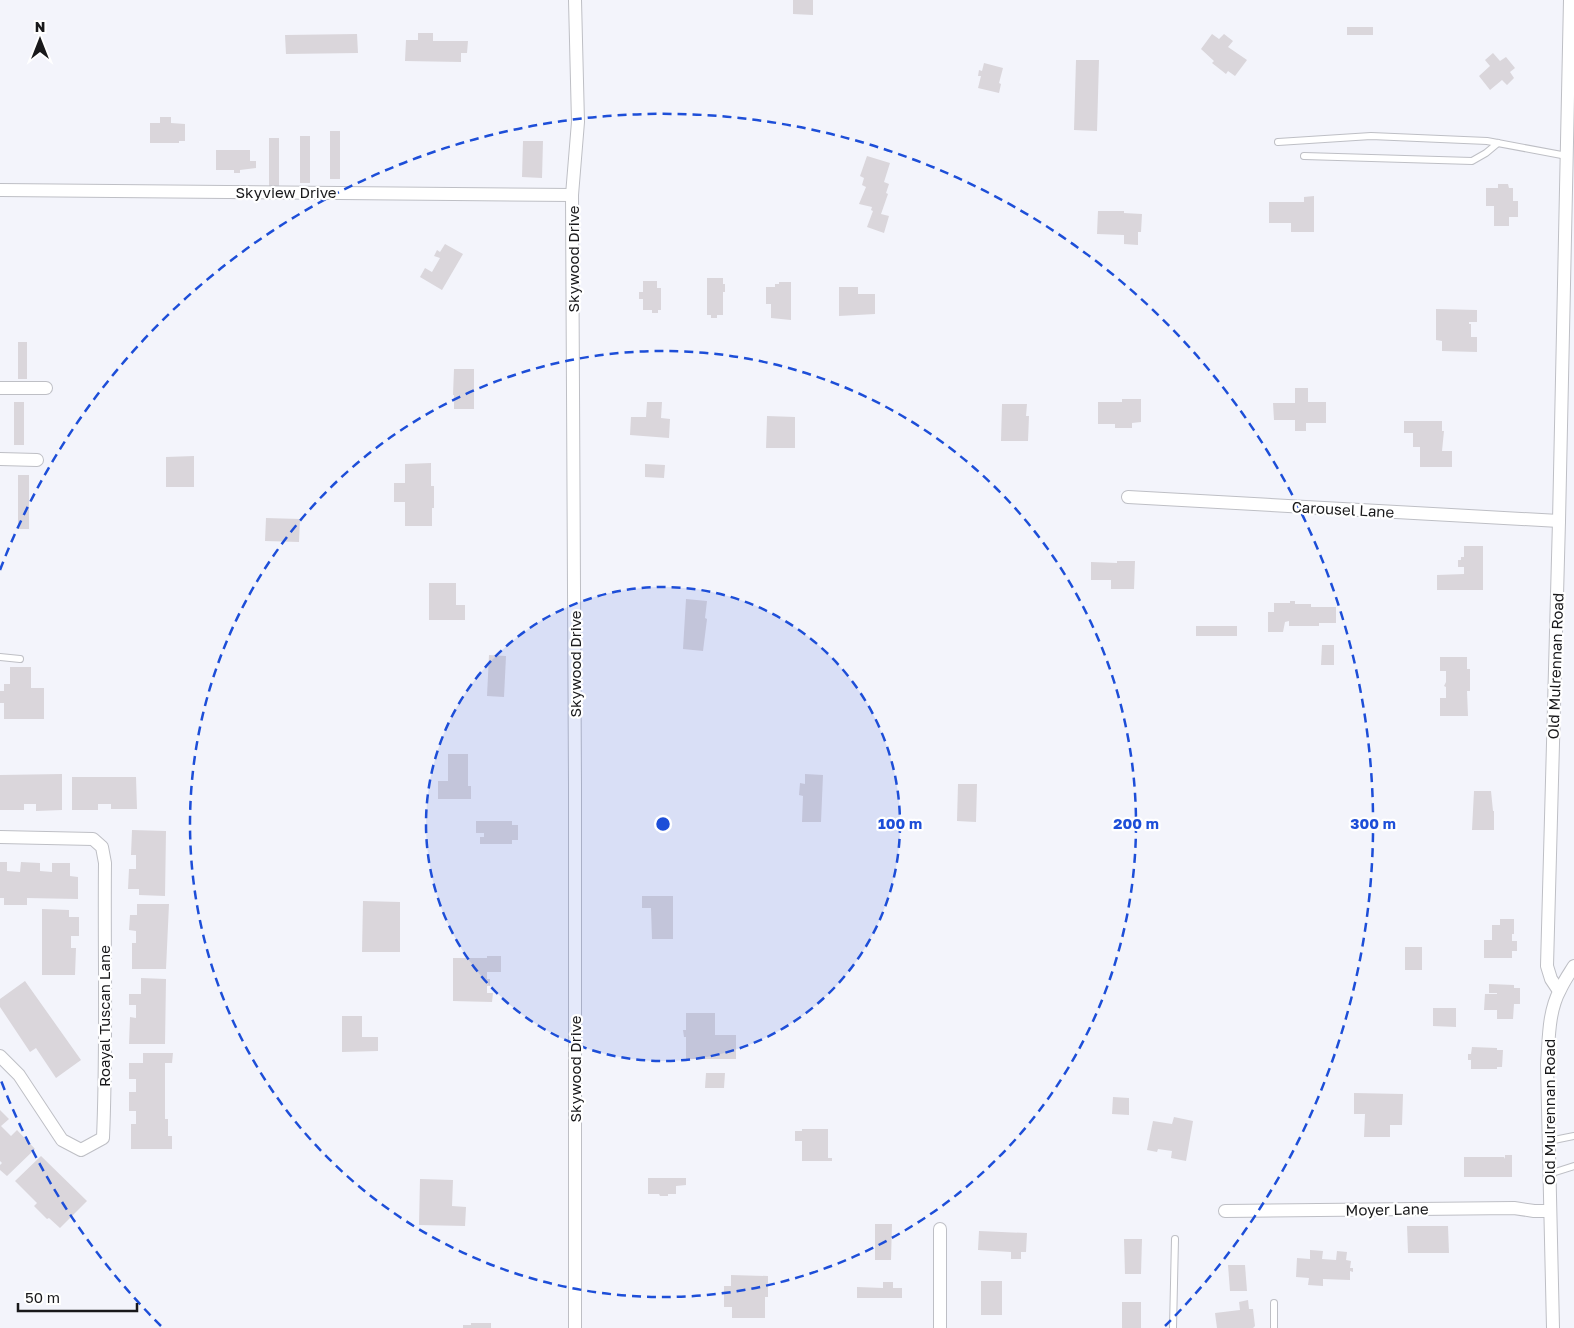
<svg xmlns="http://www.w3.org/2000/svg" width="1574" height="1328" font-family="'Golos Text',sans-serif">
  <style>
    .building { fill: #dad6db }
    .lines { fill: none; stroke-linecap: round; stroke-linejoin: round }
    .service-casing { stroke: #bebfc5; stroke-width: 8 }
    .minor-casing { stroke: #bebfc5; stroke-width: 14 }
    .service { stroke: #fff; stroke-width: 6 }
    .minor { stroke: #fff; stroke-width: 12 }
    .ring { fill: none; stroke: #1d4ed8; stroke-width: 2.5; stroke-dasharray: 9 6 }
    .labels { text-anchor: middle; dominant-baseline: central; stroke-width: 4.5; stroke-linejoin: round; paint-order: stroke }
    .street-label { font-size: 15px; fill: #19191b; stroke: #fff }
    .centre { fill: #1d4ed8; stroke: #fff; stroke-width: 2.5 }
    .ring-label { font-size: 15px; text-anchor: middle; font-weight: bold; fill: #1d4ed8; stroke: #fff; stroke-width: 4.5; stroke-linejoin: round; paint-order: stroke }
  </style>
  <rect width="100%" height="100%" fill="#f3f4fb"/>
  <g class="building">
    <path d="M793,0h20v15l-20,-1z"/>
    <rect x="1347" y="27" width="26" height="8"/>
    <path d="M418,33h15v8h35l-1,12h-6v9l-56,-1 1,-21h12z"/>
    <path d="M357,34l1,19 -72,1 -1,-19z"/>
    <path d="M1212,34l7,5 5,-5 9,7 -5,6 19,13 -12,16 -7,-5 -2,3 -14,-11 2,-2 -13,-12z"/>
    <path d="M1493,53l7,8 6,-4 9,11 -5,4 4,6 -7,7 -5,-5 -12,10 -11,-14 11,-10 -5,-6z"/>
    <path d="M1076,60h23l-2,71 -23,-1z"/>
    <path d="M984,63l19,5 -4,15 2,1 -2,9 -21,-5 3,-12h-3l1,-6 3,1z"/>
    <path d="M160,117h11v6l14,1v17h-6v2h-29v-20h10z"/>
    <rect x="330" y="131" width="10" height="48"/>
    <rect x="300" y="136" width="10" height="47"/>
    <rect x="269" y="138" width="10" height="48"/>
    <path d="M523,141h20l-1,37 -20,-1z"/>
    <path d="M216,150h34v11h6v7l-16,2v3h-6v-3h-18z"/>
    <path d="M867,156l23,7 -6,19 5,2 -3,9 2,1 -7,20 8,2 -5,17 -17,-6 6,-16 -2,-1 1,-3 -13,-3 7,-17 -4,-2 2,-7 -4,-2z"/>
    <path d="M1498,184h10l1,4h4v13h5v16h-9v9h-15v-20h-8v-18h12z"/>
    <path d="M1314,196v36h-23v-9h-22v-21h35v-5z"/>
    <path d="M1098,211h26v2l18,1 -1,18h-3v13l-14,-1v-9l-27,-1z"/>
    <path d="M445,244l18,10 -21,36 -22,-13 5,-9 7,4 8,-14 -6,-2 3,-6 3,2z"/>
    <path d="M707,278h16v6h2v8h-2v23h-6v3h-6v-3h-4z"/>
    <path d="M643,281h14v7h4v22h-3v3h-6v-3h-9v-11h-4v-7h4z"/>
    <path d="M779,282h12v38l-20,-2v-14h-5v-17h9v-3h4z"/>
    <path d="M839,287h19v7h17v20l-36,2z"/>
    <path d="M1436,309l41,1v12h-8v2h2v13h6v15l-35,-1v-10l-6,-1z"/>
    <rect x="18" y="342" width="9" height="37"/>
    <path d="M454,369h20v40h-20v-14h-1z"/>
    <path d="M1295,388h13v14h18v21h-20v8h-11v-11h-21l-1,-17h22z"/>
    <path d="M1122,399h19v23l-9,1v5h-17v-4h-17v-22h24z"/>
    <rect x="14" y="402" width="10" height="43"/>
    <path d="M647,402h15l-1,16 9,1 -1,19 -39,-3 1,-18h15z"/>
    <path d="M1002,404h25l-1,12h3l-1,25h-27z"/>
    <path d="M767,416l28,1v31h-29z"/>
    <path d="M1404,421h38v10h2l-2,20h10v16h-32v-20h-7v-14h-9z"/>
    <path d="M194,456v31h-28v-30z"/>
    <path d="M431,463v23h3v22h-2v18h-27v-24h-11v-19h11v-19z"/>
    <path d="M645,464l20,1 -1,13 -19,-1z"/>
    <rect x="18" y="475" width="11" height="54"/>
    <path d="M266,518l34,1 -1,23 -34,-1z"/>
    <path d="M1464,546h19v44h-46v-15l27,-1v-7h-6v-7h3v-3h3z"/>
    <path d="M1117,561h18l-1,28h-23v-9h-20v-18l26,1z"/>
    <path d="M429,583h27v22h9v15h-36z"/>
    <path d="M686,599l21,2 -2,17 2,1 -4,32 -20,-2z"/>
    <path d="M1290,601h5v3h16v3h25v16h-17v3h-30v-5l-4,1 -2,10h-15v-20h6v-9h16z"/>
    <rect x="1196" y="626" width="41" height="10"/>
    <path d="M1322,645h12v20h-13z"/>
    <path d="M489,655l17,1 -2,41 -17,-1z"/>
    <path d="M1440,657h27v12h3v22h-3l1,25h-28v-18h6v-11l-2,-1 2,-4v-11h-6z"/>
    <path d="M10,667h21v21h13v31h-40v-16h-4v-12h4v-7h6z"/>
    <path d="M448,754h20v32h3v13h-33v-18h10z"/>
    <path d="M62,774v36l-26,1v-7h-12v6h-24v-35z"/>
    <path d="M805,774l18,1 -2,47h-19l1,-26 -4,-1 1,-12 5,1z"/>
    <path d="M72,777h64l1,32h-26v-5h-13v6h-26z"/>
    <path d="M958,784h19l-1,38 -19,-1z"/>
    <path d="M1474,791h17l2,20h1v19h-22z"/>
    <path d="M476,821h36v4h6v15h-6v4h-32v-7h4v-4h-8z"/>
    <path d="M132,830l34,1 -1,65 -26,-1v-6h-11l1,-20h7v-14h-5z"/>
    <path d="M0,862h7v9l13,1 1,-10 19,1v8l12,1v-9h18v13l8,1v22l-51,-1v7h-23v-7h-4z"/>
    <path d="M642,896h31v43h-21l-1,-31h-9z"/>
    <path d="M363,901l37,1v50h-38z"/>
    <path d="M137,904h32l-3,65h-34v-26h4v-12l-7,-1 1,-15h7z"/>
    <path d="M42,909l27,1v7h10v19h-8v12h5l-1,27h-33z"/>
    <path d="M1500,919h14v15h-2v7h5v10h-5v7h-28v-18h8v-15h8z"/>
    <rect x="1405" y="947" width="17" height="23"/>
    <path d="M487,956h14v16h-14v7h3v7h-3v7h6l-1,9 -39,-1v-43h34z"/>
    <path d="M141,978l25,1 -1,65h-36l1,-27 6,1v-13h-7v-11h12z"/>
    <path d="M25,981l56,79 -25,18 -20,-30 -6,4 -30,-45v-8z"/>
    <path d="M1489,984l25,1v3h6v16h-6l-1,15h-16v-9h-13l1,-16h12v-1h-8z"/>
    <path d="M1433,1008h23v19l-23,-1z"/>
    <path d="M686,1013h29v22h21v24h-50v-22h-2l-1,-7h3z"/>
    <path d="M342,1016h20v21h16v14l-36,1z"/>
    <path d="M1472,1047l25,1v2h6l-1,17h-5v2h-26v-9h-3v-6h3z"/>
    <path d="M143,1053h30l-1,10h-7v56h3v17h4v13h-41v-25h5v-13h-7v-19h7v-13h-7v-16h14z"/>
    <path d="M706,1073h19l-1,15h-19z"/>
    <path d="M1354,1093l49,1 -1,31h-12v12h-26l1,-23h-11z"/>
    <path d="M1113,1097l16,1v17l-17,-1z"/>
    <path d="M0,1110l9,9 -8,7 10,10 6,-6 18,19 -28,27 -7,-6v-5l2,-2 -2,-2z"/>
    <path d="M1174,1117l19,4 -7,40 -15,-3 1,-7 -14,-2 -1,3 -10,-2 6,-29 19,3z"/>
    <path d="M802,1129h26v29h4v3h-30v-20h-7v-10h7z"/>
    <path d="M1505,1155h7v22h-48v-20h40l1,2z"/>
    <path d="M41,1156l46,45 -27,27 -11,-10 -2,1 -13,-13 3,-3 -22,-22z"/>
    <path d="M648,1178h38v7l-10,1v8h-8v2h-8l-1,-2h-11z"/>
    <path d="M420,1179l33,1 -1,26 14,1 -1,19 -46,-1z"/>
    <path d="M875,1224h17l-1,36h-16z"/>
    <path d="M1407,1226h41l1,27h-41z"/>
    <path d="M979,1231l48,2 -1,19h-5v7h-10v-7l-33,-2z"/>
    <path d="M1124,1239h18l-1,35h-16z"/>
    <path d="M1310,1250l13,1 -1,8 14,1 1,-9 10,1 -1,8 5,1 -1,7h3v4l-3,-1v9l-27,-1v7l-15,-1 1,-7 -13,-1 1,-19 13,1z"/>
    <path d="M1228,1265h17l2,26h-17z"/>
    <path d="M731,1275l37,1v21h-3v21h-33v-11h-8v-21h7z"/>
    <rect x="981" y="1281" width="21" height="34"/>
    <path d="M883,1282h10v6h9v10h-45v-11l26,1z"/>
    <path d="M1248,1300l1,9h4l2,17 -2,2h-36l-2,-15 25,-3 -1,-8z"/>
    <rect x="1122" y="1302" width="19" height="26"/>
    <path d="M471,1323h20v5h-28v-3h8z"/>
  </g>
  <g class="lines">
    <g class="service-casing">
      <g id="service">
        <path d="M1278,142l93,-6 116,5 80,15"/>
        <path d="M1304,156l168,5 14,-8 12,-10"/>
        <path d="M0,657l20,2"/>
        <path d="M1549,1141l25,-5"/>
        <path d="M1549,1174l25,-8"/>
        <path d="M1274,1303v25"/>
        <path d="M1173,1328l2,-89"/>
      </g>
    </g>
    <g class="minor-casing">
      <g id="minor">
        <path d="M0,190l572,5"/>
        <path d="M0,388h46"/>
        <path d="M0,459l37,1"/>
        <path d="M1128,497l431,24"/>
        <path d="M0,837l93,2 9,8 3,16c-1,92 2,184 -2,275l-22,12 -19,-10 -43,-65 -19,-19"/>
        <path d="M1559,991l-8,-12 -4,-13 12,-445 11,-521"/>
        <path d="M1225,1211l289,-3 20,3h15"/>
        <path d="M940,1229v99"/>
        <path d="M575,1328v-542l-3,-591 6,-73 -3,-122"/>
        <path d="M1553,1328l-6,-264c2,-24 1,-52 13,-74 4,-9 9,-16 14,-24"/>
      </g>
    </g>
    <use href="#service" class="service"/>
    <use href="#minor" class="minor"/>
  </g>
  <circle cx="663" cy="824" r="237" fill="#1d4ed8" fill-opacity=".12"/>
  <g class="ring">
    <circle cx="663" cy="824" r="237"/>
    <circle cx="663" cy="824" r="473"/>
    <path d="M161 1326A710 710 0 0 1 0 1078M0 570A710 710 0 1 1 1165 1326"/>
  </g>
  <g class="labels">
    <g class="street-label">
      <text x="286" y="192">Skyview Drive</text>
      <text transform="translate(573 259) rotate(-90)">Skywood Drive</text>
      <text transform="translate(1343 509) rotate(3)">Carousel Lane</text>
      <text transform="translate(575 664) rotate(-90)">Skywood Drive</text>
      <text transform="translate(1555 666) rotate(-88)">Old Mulrennan Road</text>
      <text transform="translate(104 1016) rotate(-90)">Roayal Tuscan Lane</text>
      <text transform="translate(575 1069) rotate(-90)">Skywood Drive</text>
      <text transform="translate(1549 1112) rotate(-90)">Old Mulrennan Road</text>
      <text transform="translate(1387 1209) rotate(-1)">Moyer Lane</text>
    </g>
  </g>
  <circle cx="663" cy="824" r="8" class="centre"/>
  <g class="ring-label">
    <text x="900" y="829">100 m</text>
    <text x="1136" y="829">200 m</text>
    <text x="1373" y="829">300 m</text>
  </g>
  <g transform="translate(40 40)" stroke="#ffffff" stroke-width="4" paint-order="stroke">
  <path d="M0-4L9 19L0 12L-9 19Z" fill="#19191b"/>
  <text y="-8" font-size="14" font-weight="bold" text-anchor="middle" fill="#19191b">N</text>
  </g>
  <path d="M18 1303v8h119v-8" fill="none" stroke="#19191b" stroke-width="2.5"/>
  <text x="25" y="1303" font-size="15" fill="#19191b" stroke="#ffffff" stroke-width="4" paint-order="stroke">50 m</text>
</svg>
